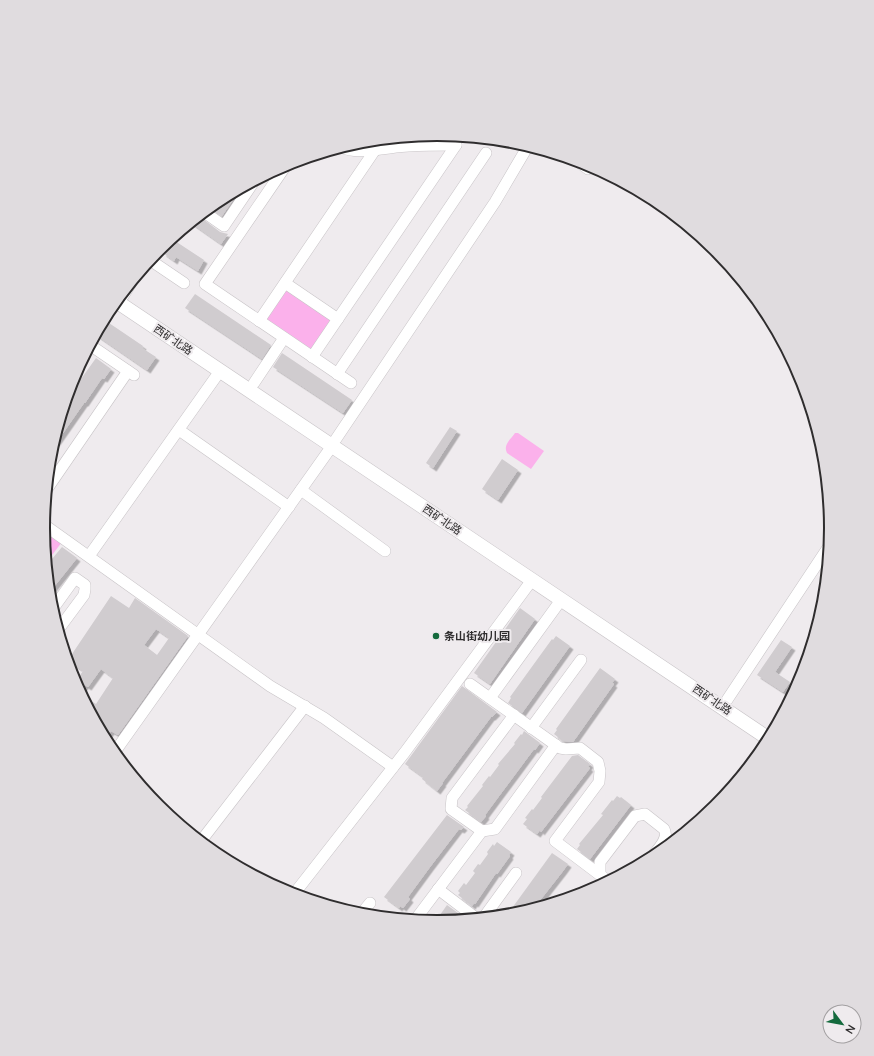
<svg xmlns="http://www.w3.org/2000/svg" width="874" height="1056" font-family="'Nunito Sans','Noto Sans SC',sans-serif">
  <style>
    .green { fill: #fbb1eb }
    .building { fill: #d0cccf; fill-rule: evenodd; filter: url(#shadow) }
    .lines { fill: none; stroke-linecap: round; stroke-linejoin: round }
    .minor-casing { stroke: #c8c4c7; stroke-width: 12 }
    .major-casing { stroke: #c8c4c7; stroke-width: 15 }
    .minor { stroke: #fff; stroke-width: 11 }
    .major { stroke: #fff; stroke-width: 14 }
    .poi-dot { fill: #146a3d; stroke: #efebee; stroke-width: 1.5 }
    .labels { text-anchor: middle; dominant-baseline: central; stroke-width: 4; stroke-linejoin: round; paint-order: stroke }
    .street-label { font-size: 11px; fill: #2f2d2e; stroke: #efebee }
    .poi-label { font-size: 11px; font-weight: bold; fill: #2f2d2e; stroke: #efebee; text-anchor: start }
    .rim { fill: none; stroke: #2f2d2e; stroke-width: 2 }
  </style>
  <defs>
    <filter id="shadow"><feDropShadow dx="3.5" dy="3.5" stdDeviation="0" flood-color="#0004"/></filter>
  </defs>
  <rect width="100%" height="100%" fill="#efebee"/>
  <g class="green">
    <path d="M286,289l46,30 -21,30 -45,-30z"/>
    <path d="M515,433h3l26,18 -13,18 -24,-16c-4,-8 3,-13 8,-20z"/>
    <path d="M43,529l19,13 -16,21z"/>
  </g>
  <g class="building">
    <path d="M241,188l-19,28 -12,-9 8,-7z"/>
    <path d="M199,216l21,16 8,2 -7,10 -30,-21z"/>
    <path d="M172,239l32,21 -6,11 -22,-14 -2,4 -11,-8 2,-4 -4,-2z"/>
    <path d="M195,294l76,51 -9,14 -77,-51z"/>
    <path d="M103,322l5,3 1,-2 34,23 -1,2 14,9 -9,13 -51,-35z"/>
    <path d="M282,353l70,47 -9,13 -70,-46z"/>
    <path d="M96,358l15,11 -7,10 -2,-1 -17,25h-1l-30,43 -2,-1 14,-45z"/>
    <path d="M450,427l7,4 -24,37 -7,-5z"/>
    <path d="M502,459l16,11 -20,30 -16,-11z"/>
    <path d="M62,547l15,11 -28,35 -2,-28z"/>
    <path d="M111,596l18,12 6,-10 53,38 -70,99 -7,-4 -6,8 -16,-31 4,-6 3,2 17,-26 -12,-9 -13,18 -3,-2 -5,8 -5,-11 8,-11 -16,-11 -4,-13 9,7zM156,629l13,9 -12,17 -13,-10z"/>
    <path d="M520,608l15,11 -45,65 -16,-11z"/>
    <path d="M556,636l14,10 -48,67 -14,-10 3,-5 -1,-1 42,-58 1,1z"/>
    <path d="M781,640l11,7 -17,25 15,10 -7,10 -26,-17z"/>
    <path d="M600,668l15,11 -3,4 2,1 -41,58 -10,-1 -9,-7 3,-4 -1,-1z"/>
    <path d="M462,686l35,26 -5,5h-1l-49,66h1l-6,8 -15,-12 1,-2 -18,-13z"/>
    <path d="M524,731l16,12 -5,7 -1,-1 -49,66 1,1 -5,6 -16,-12 3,-3 -1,-1 16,-20 -1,-1 7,-9 1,1 9,-12 -1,-1 17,-20 -1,-1 7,-9 1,1z"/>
    <path d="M578,755l12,9 -2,3 2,1 -49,64 -1,-2 -3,4 -14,-10 4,-5 -2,-1 7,-9 1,1 9,-12 -1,-1 31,-41z"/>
    <path d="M617,796l3,2 1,-1 10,8 -41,54 -13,-10 3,-4 -1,-1 24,-29 -2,-1 11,-14 1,1z"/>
    <path d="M447,815l17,12 -3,3 -2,-1 -29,38 -22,30 2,2 -7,9 -3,-2 -1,2 -15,-11z"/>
    <path d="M497,842l14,10 -2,3 1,1 -13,18 -1,-1 -21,31 -1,-1 -2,3 -14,-11 2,-2 -2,-2 6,-8 2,2 9,-12 -2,-2 5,-7 2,1 8,-11 -1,-2 6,-8 1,2z"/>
    <path d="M552,853l16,11 -5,7 -29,37 -20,6 -7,1z"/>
    <path d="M447,905l19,14 -31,3z"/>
  </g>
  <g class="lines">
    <g class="minor-casing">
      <g id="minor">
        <path d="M342,147c14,9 51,-1 67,-1 16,-1 32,-1 47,-1"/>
        <path d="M576,160l12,9 2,-4"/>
        <path d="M287,164l-82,120 146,99"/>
        <path d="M204,212l20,14 31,-46"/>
        <path d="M150,260l34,23"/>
        <path d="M285,283l53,36"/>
        <path d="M123,296l10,-16"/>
        <path d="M259,321l116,-171"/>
        <path d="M90,345l44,30"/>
        <path d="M312,357l144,-212"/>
        <path d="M337,374l149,-221"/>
        <path d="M254,383l30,-45"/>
        <path d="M179,430l110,77"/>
        <path d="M336,439l159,-237 33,-56"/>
        <path d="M47,489l81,-118"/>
        <path d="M301,490l84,61"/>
        <path d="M43,524l227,162 54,32 69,49"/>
        <path d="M89,556l131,-185"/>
        <path d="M52,610l23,-32 10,7v4l-1,6 -26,35"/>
        <path d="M470,684l90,64 6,1 14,-1 18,14 2,9 -1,11 -44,59 53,40"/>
        <path d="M490,698l71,-98"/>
        <path d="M727,700l102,-154"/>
        <path d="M531,728l50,-68"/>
        <path d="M114,753l218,-307"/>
        <path d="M482,831l-31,-22 1,-11 62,-83"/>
        <path d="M201,841l104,-135"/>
        <path d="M600,875v-13l35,-46 10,-2 19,15c6,10 -8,22 -14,30"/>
        <path d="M438,889l38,29"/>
        <path d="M294,894l111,-142 127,-172"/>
        <path d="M361,914l9,-11"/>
        <path d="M484,917l32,-44"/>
        <path d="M415,920l67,-89 13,-2 61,-84"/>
      </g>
    </g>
    <g class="major-casing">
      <path id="major" d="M116,301l653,438"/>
    </g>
    <use href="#minor" class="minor"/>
    <use href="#major" class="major"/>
  </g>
  <circle class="poi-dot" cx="436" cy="636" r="4"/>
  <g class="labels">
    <g class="street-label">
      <text transform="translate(173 340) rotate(34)">西矿北路</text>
      <text transform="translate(442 520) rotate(34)">西矿北路</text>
      <text transform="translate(712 700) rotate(34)">西矿北路</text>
    </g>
    <g class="poi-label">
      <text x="444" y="636">条山街幼儿园</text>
    </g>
  </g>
  <path d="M0 0H874V1056H0ZM50 528a387 387 0 1 1 774 0a387 387 0 1 1-774 0Z" fill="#e0dcdf" fill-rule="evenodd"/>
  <path class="rim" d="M50 528a387 387 0 1 1 774 0a387 387 0 1 1-774 0Z"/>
  <g transform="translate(842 1024) rotate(122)"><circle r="19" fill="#efebee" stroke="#a29fa1"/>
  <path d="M0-3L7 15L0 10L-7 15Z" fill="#146a3d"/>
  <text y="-6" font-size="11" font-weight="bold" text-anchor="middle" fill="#2f2d2e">N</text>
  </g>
</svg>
